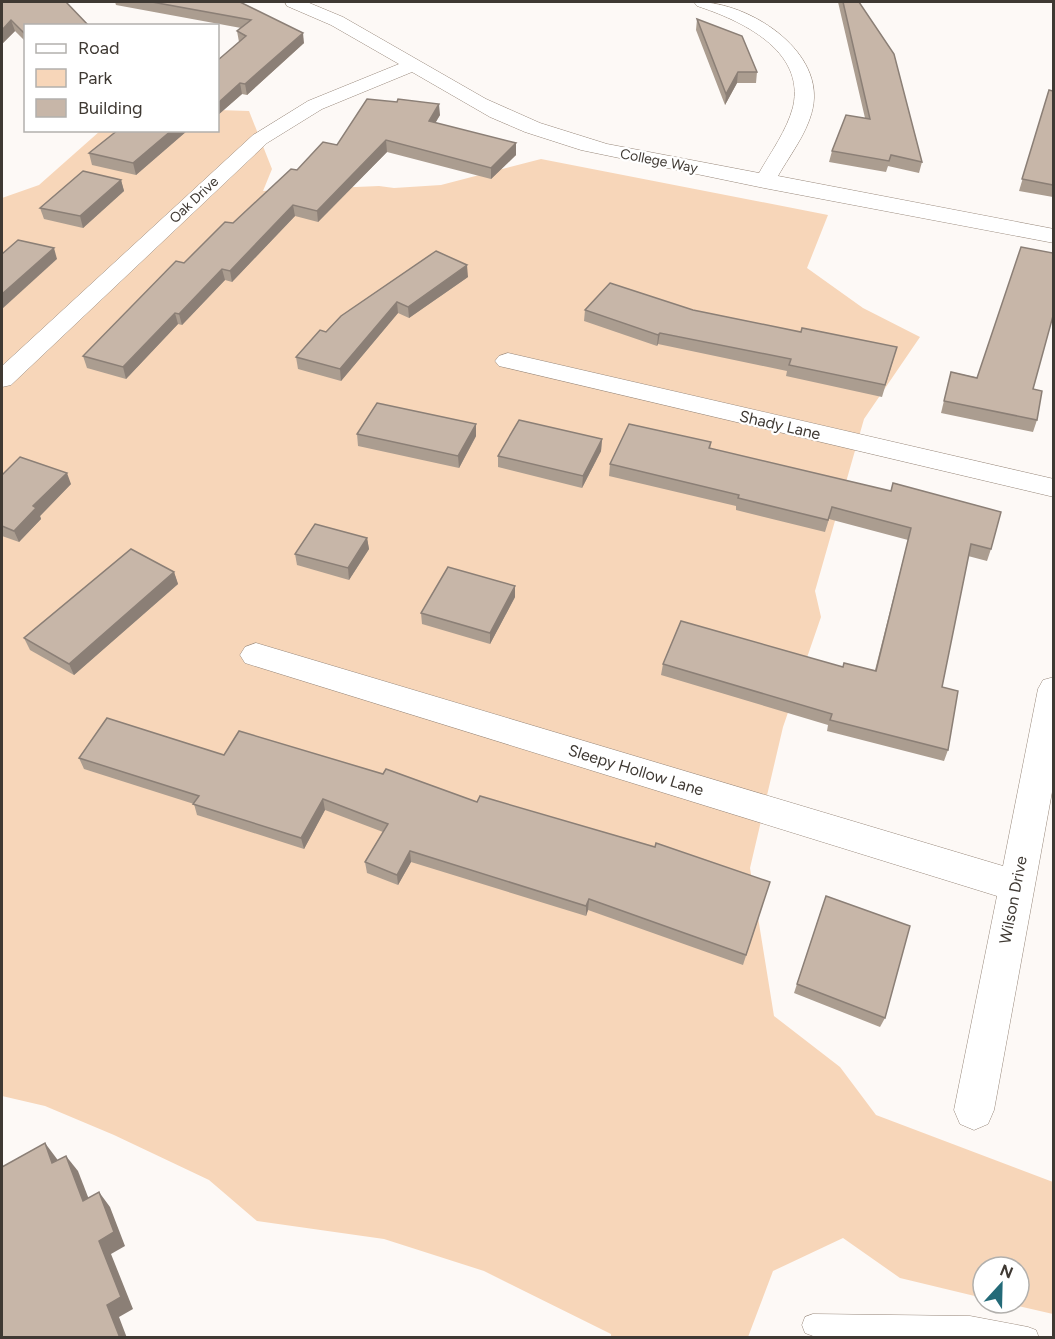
<svg xmlns="http://www.w3.org/2000/svg" width="1055" height="1339" font-family="Figtree,sans-serif">
  <style>
    .green { fill: #f7d6b9 }
    .lines { fill: none; stroke-linecap: round; stroke-linejoin: round }
    .lane-casing { stroke: #98887b; stroke-width: 1 }
    .street-casing { stroke: #98887b; stroke-width: 1 }
    .lane { fill: #fff; fill-rule: evenodd }
    .street { fill: #fff; fill-rule: evenodd }
    .wall { fill: #ab9d90 }
    .shaded-wall { fill: #8b7f76 }
    .building { fill: #c7b6a8; stroke: #8b7f76; stroke-width: 1.5 }
    .labels { text-anchor: middle; dominant-baseline: central; stroke-width: 4.5; stroke-linejoin: round; paint-order: stroke }
    .far-street-label { font-size: 14px; fill: #3f3933; stroke: #fff }
    .street-label { font-size: 16px; fill: #3f3933; stroke: #fff }
  </style>
  <rect width="100%" height="100%" fill="#fdf9f6"/>
  <path class="green" d="M218,110l31,1 23,58 -9,22 116,-5 15,2 47,-3 100,-26 287,56 -21,53 56,40 57,29 -56,82 -49,172 6,26 -38,110 -33,141 24,148 66,51 36,48 177,67v132l-48,-11h14v-36h-36v31l-83,-20 -57,-40 -70,33 -25,66h-137v-3l-127,-63 -100,-32 -127,-18 -48,-41 -95,-45 -69,-29 -43,-10v-898l37,-13 61,-54 118,-1z"/>
  <g class="lines">
    <g class="lane-casing">
      <path id="lane" d="M813,1314l157,2 58,11 8,3 3,8 -226,-2 -8,-3 -3,-8 3,-8z"/>
    </g>
    <g class="street-casing">
      <g id="street">
        <path d="M285,2h22l36,15 143,82 54,24 67,21 152,29c12,-21 28,-43 34,-66 13,-57 -53,-87 -96,-101l-3,-4c49,-2 122,42 120,96 -1,28 -23,55 -36,78l276,53v14l-290,-55 -183,-38 -56,-18 -35,-15 -78,-45 -90,37 -55,34 -256,242 -9,2v-21l251,-231 55,-34 91,-37 -68,-39 -44,-19z"/>
        <path d="M508,353l546,126v18l-555,-131 -4,-5 4,-5z"/>
        <path d="M256,643l747,223 35,-177 5,-9 11,-3v104l-60,329 -6,14 -14,6 -14,-6 -6,-14 43,-214 -752,-233 -5,-8 5,-8z"/>
      </g>
    </g>
    <use href="#lane" class="lane"/>
    <use href="#street" class="street"/>
  </g>
  <g class="wall">
    <path d="M2,2l24,24v16l-11,-11 -13,13z"/>
    <path d="M115,2h125l64,41 -57,52 -5,-1 -24,21v-55l21,-18 -2,-11 4,-3 -125,-23z"/>
    <path d="M838,2h21l63,160 -3,11 -31,-7 -2,6 -57,-10 3,-11 33,-33z"/>
    <path d="M697,19l60,53 -1,11h-19l-12,22 -29,-75z"/>
    <path d="M1049,90l4,1v106l-34,-6z"/>
    <path d="M397,102l43,13 -5,8 81,20v12l-25,24 -104,-27 -69,70 -23,-6 -63,66 -7,-2 -43,45 -4,-1 -52,55 -39,-11 -4,-12 101,-93 113,-93 40,-25z"/>
    <path d="M118,130h70l-52,45 -44,-10 -3,-12z"/>
    <path d="M121,180l3,11 -41,37 -39,-9 -4,-11z"/>
    <path d="M468,277l-59,41 -11,-5 -57,68 -43,-12 -2,-12 30,-25 15,-16z"/>
    <path d="M585,310h108l108,22 96,15 -15,50 -96,-21 1,-5 -129,-27 -1,2 -73,-25z"/>
    <path d="M951,372l82,17 4,31 -4,12 -92,-19z"/>
    <path d="M357,434l119,2 -17,32 -101,-22z"/>
    <path d="M602,439l-1,12 -19,37 -84,-21v-11z"/>
    <path d="M711,442l-1,7 281,100 -4,12 -19,-5 -26,131 6,63 -4,11 -117,-30 1,-6 -167,-50 2,-11 180,3 32,3 33,-130 -79,-21 -4,13 -89,-22v-4l-127,-30 1,-12z"/>
    <path d="M2,475l69,9 -31,32 1,3 -22,23 -17,-6z"/>
    <path d="M367,538l2,11 -20,31 -52,-15 -2,-11z"/>
    <path d="M174,572l4,12 -104,91 -44,-25 -6,-12z"/>
    <path d="M515,597l-25,47 -68,-20 -1,-11z"/>
    <path d="M224,755l253,47 293,80 -27,83 -155,-55 -2,6 -175,-54 -13,23 -31,-12 -2,-11 18,-30 -58,-22 -21,39 -107,-34 -3,-11 -110,-35 -5,-11z"/>
    <path d="M826,896l59,122 -5,9 -86,-34z"/>
  </g>
  <g class="shaded-wall">
    <path d="M11,20l4,11 -13,13v-14z"/>
    <path d="M303,33l1,10 -57,52 -2,-11z"/>
    <path d="M738,72l-1,11 -12,22 1,-11z"/>
    <path d="M240,83l2,11 -24,21v-12z"/>
    <path d="M439,104l1,11 -10,17 -1,-11z"/>
    <path d="M172,130h16l-52,45 -3,-12z"/>
    <path d="M386,140l1,12 -69,70 -1,-11z"/>
    <path d="M516,143v12l-25,24v-11z"/>
    <path d="M121,180l3,11 -41,37 -3,-12z"/>
    <path d="M293,205l2,11 -63,66 -2,-11z"/>
    <path d="M54,248l3,11 -55,50v-15z"/>
    <path d="M467,265l1,12 -59,41 -1,-11z"/>
    <path d="M222,269l3,11 -43,45 -3,-11z"/>
    <path d="M397,302l1,11 -57,68 -1,-12z"/>
    <path d="M175,313l3,11 -52,55 -3,-12z"/>
    <path d="M660,333l-2,11 -1,2 1,-11z"/>
    <path d="M476,424v12l-17,32 -1,-12z"/>
    <path d="M602,439l-1,12 -19,37 1,-12z"/>
    <path d="M67,473l4,11 -31,32 1,3 -22,23 -5,-11 19,-25z"/>
    <path d="M367,538l2,11 -20,31 -1,-12z"/>
    <path d="M174,572l4,12 -104,91 -5,-11z"/>
    <path d="M515,586v11l-25,47v-11z"/>
    <path d="M323,799l2,11 -21,39 -3,-11z"/>
    <path d="M410,851l1,11 -13,23 -1,-10z"/>
    <path d="M589,899l-1,11 -2,6v-10z"/>
    <path d="M45,1143l12,16 8,19 -13,-15z"/>
    <path d="M66,1156l12,15 17,44 -12,-14z"/>
    <path d="M99,1192l11,15 15,39 -14,8 22,55 -14,8 8,21h-7l-13,-33 -8,-64z"/>
  </g>
  <g class="building">
    <path d="M2,2h64l23,24h-63v9l-15,-15 -9,10z"/>
    <path d="M152,2h88l63,31 -58,51 -5,-1 -22,20v-43l28,-24 -9,-5 14,-11z"/>
    <path d="M843,2h16l35,52 28,108 -31,-7 -2,6 -57,-10 14,-36 24,4z"/>
    <path d="M697,19l45,17 15,36h-19l-12,22z"/>
    <path d="M1049,90l4,1v94l-31,-6z"/>
    <path d="M367,99l30,3 1,-3 41,5 -10,17 87,22 -25,25 -105,-28 -69,71 -24,-6 -63,66 -8,-2 -43,45 -4,-1 -52,54 -40,-11 93,-95 8,2 41,-41 8,1 58,-54 6,1 26,-28 14,3z"/>
    <path d="M118,130h54l-39,33 -44,-10z"/>
    <path d="M83,171l38,9 -41,36 -40,-8z"/>
    <path d="M18,240l36,8 -52,46v-40z"/>
    <path d="M1021,247l32,6v63l-20,73 9,2 -5,29 -93,-19 7,-29 26,6z"/>
    <path d="M436,251l31,14 -59,42 -11,-5 -57,67 -44,-12 24,-27 6,2 15,-16z"/>
    <path d="M610,283l83,27 108,22 1,-4 95,19 -12,38 -96,-20 2,-6 -131,-26 -2,2 -73,-25z"/>
    <path d="M377,403l99,21 -18,32 -101,-22z"/>
    <path d="M519,420l83,19 -19,37 -85,-20z"/>
    <path d="M629,424l82,18 -2,6 182,43 2,-8 108,29 -10,37 -20,-5 -29,143 16,4 -10,59 -118,-30 2,-6 -169,-50 18,-43 162,46 1,-4 32,8 35,-143 -79,-21 -4,13 -90,-22 1,-3 -129,-31z"/>
    <path d="M20,457l47,16 -34,33 3,2 -22,23 -12,-5v-51z"/>
    <path d="M315,524l52,14 -19,30 -53,-14z"/>
    <path d="M131,549l43,23 -105,92 -45,-26z"/>
    <path d="M448,567l67,19 -25,47 -69,-20z"/>
    <path d="M107,718l117,37 15,-24 144,43 3,-5 91,33 3,-6 175,51 1,-4 114,39 -24,73 -157,-56 -3,7 -176,-55 -13,24 -32,-13 23,-38 -65,-25 -22,39 -108,-34 6,-8 -120,-38z"/>
    <path d="M826,896l84,30 -25,92 -88,-34z"/>
    <path d="M45,1143l7,20 14,-7 17,45 16,-9 15,40 -15,9 22,56 -14,8 13,33h-118v-171z"/>
  </g>
  <g class="labels">
    <g class="far-street-label">
      <text transform="translate(659 161) rotate(11)">College Way</text>
      <text transform="translate(194 200) rotate(-43)">Oak Drive</text>
    </g>
    <g class="street-label">
      <text transform="translate(780 425) rotate(13)">Shady Lane</text>
      <text transform="translate(636 770) rotate(17)">Sleepy Hollow Lane</text>
      <text transform="translate(1013 900) rotate(-79)">Wilson Drive</text>
    </g>
  </g>
  <rect width="1055" height="1339" fill="none" stroke="#3f3933" stroke-width="6"/>
  <rect x="24" y="24" width="195" height="108" fill="#ffffff" stroke="#b2b0ad" stroke-width="1.5"/>
  <rect x="36" y="44" width="30" height="9" fill="#ffffff" stroke="#b2b0ad" stroke-width="1.5"/>
  <text x="78" y="54" font-size="18" fill="#3f3933">Road</text>
  <rect x="36" y="69" width="30" height="18" fill="#f7d6b9" stroke="#b2b0ad" stroke-width="1.5"/>
  <text x="78" y="84" font-size="18" fill="#3f3933">Park</text>
  <rect x="36" y="99" width="30" height="18" fill="#c7b6a8" stroke="#b2b0ad" stroke-width="1.5"/>
  <text x="78" y="114" font-size="18" fill="#3f3933">Building</text>
  <g transform="translate(1001 1285) rotate(22)"><circle r="28" fill="#ffffff" stroke="#b2b0ad" stroke-width="1.5"/>
  <path d="M0-4.5L10 22L0 15L-10 22Z" fill="#236a78"/>
  <text y="-9" font-size="16" font-weight="bold" text-anchor="middle" fill="#3f3933">N</text>
  </g>
</svg>
